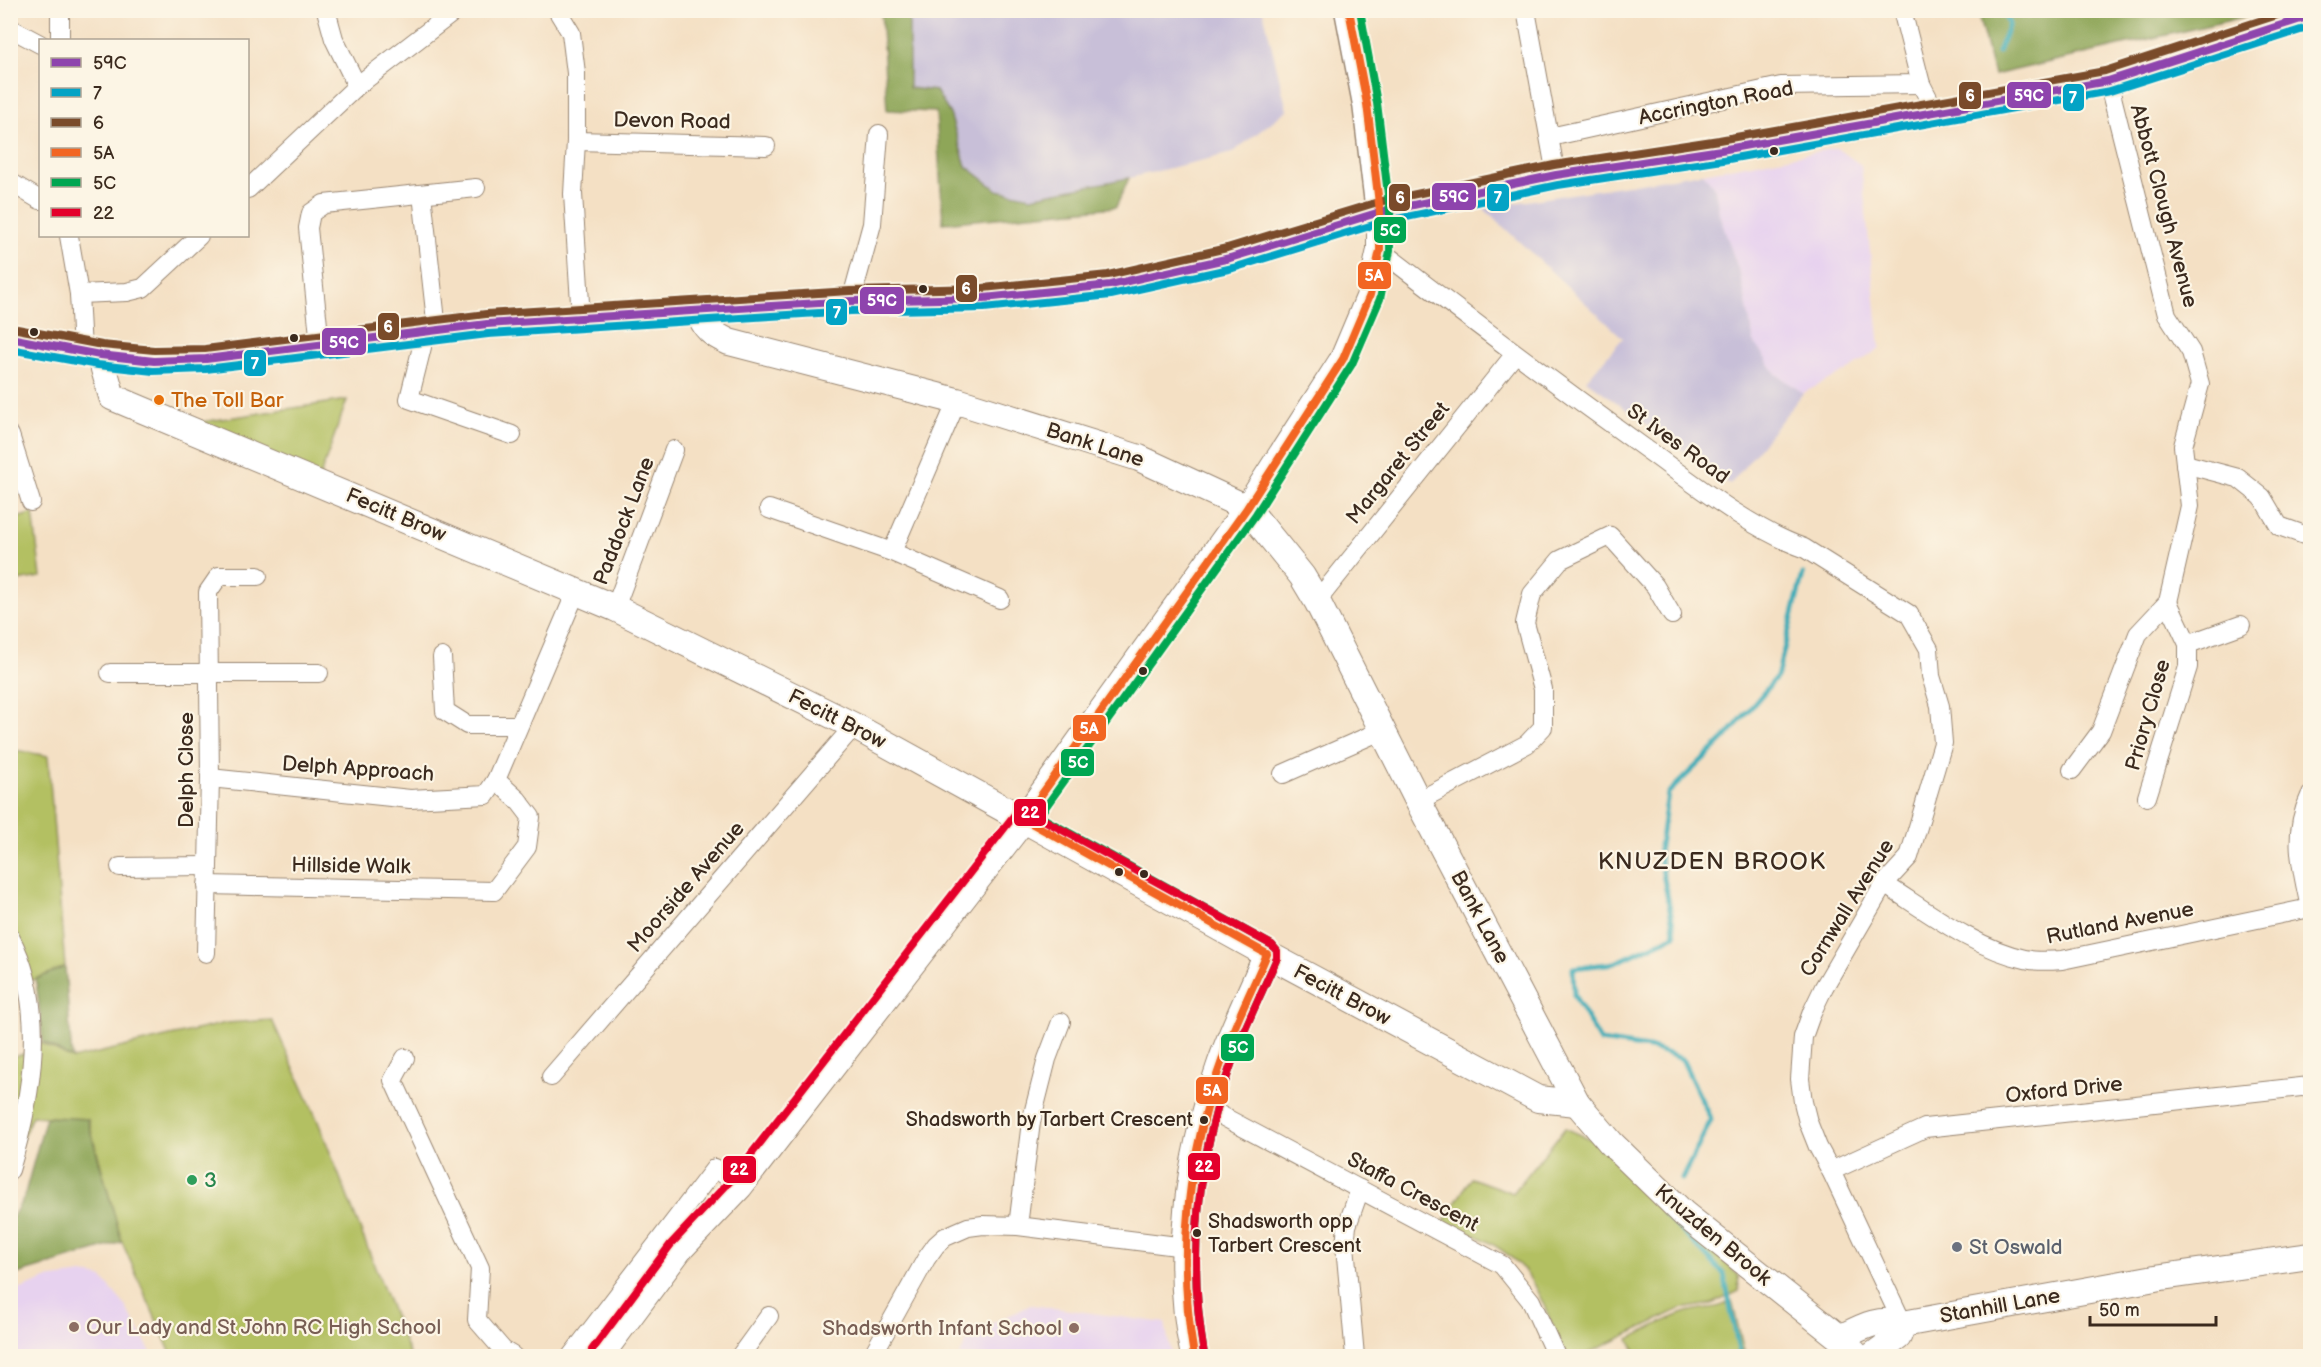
<svg xmlns="http://www.w3.org/2000/svg" width="2321" height="1367" font-family="'Balsamiq Sans',sans-serif">
  <style>
    .built { fill: #e7d2ef }
    .industrial { fill: #c8bfd8 }
    .green { fill: #b3c062; stroke: #777540; stroke-width: 1.5 }
    .forest { fill: #8ea658; stroke: #64683b; stroke-width: 1.5 }
    .lines { fill: none; stroke-linecap: round; stroke-linejoin: round }
    .stream { stroke: #3bacb7; stroke-width: 5 }
    .street-casing { stroke: #988571; stroke-width: 20 }
    .secondary-casing { stroke: #988571; stroke-width: 28 }
    .primary-casing { stroke: #988571; stroke-width: 31 }
    .street { stroke: #fff; stroke-width: 18 }
    .secondary { stroke: #fff; stroke-width: 26 }
    .primary { stroke: #fff; stroke-width: 28 }
    .bus-1-casing { stroke: #fcf5e5; stroke-width: 12 }
    .bus-2-casing { stroke: #fcf5e5; stroke-width: 12 }
    .bus-3-casing { stroke: #fcf5e5; stroke-width: 12 }
    .bus-4-casing { stroke: #fcf5e5; stroke-width: 12 }
    .bus-5-casing { stroke: #fcf5e5; stroke-width: 12 }
    .bus-6-casing { stroke: #fcf5e5; stroke-width: 12 }
    .bus-1 { stroke: #8e44ad; stroke-width: 8 }
    .bus-2 { stroke: #03a3c5; stroke-width: 8 }
    .bus-3 { stroke: #7a4b2a; stroke-width: 8 }
    .bus-4 { stroke: #f26522; stroke-width: 8 }
    .bus-5 { stroke: #00a651; stroke-width: 8 }
    .bus-6 { stroke: #e4002b; stroke-width: 8 }
    .bus-dot { fill: #3b2a1e; stroke: #fcf5e5; stroke-width: 2 }
    .food-dot { fill: #e8710a; stroke: #fcf5e5; stroke-width: 2 }
    .leisure-dot { fill: #2e9e5b; stroke: #fcf5e5; stroke-width: 2 }
    .worship-dot { fill: #6b7280; stroke: #fcf5e5; stroke-width: 2 }
    .education-dot { fill: #8d6e63; stroke: #fcf5e5; stroke-width: 2 }
    .labels { text-anchor: middle; dominant-baseline: central; stroke-width: 4.5; stroke-linejoin: round; paint-order: stroke }
    .bus-label { font-size: 20px; fill: #3b2a1e; stroke: #fcf5e5; text-anchor: end }
    .street-label { font-size: 21px; fill: #3b2a1e; stroke: #fcf5e5 }
    .food-label { font-size: 21px; fill: #c56008; stroke: #fcf5e5; text-anchor: start }
    .leisure-label { font-size: 21px; fill: #27864d; stroke: #fcf5e5; text-anchor: start }
    .worship-label { font-size: 21px; fill: #5b616d; stroke: #fcf5e5; text-anchor: start }
    .education-label { font-size: 21px; fill: #785e54; stroke: #fcf5e5; text-anchor: start }
    .quarter-label { font-size: 24px; letter-spacing: 1.5px; fill: #3b2a1e; stroke: #fcf5e5 }
    .line-badge { stroke: #fcf5e5; stroke-width: 2 }
    .badge-label { font-size: 16px; text-anchor: middle; font-weight: bold; fill: #fff }
  </style>
  <rect width="100%" height="100%" fill="#fcf5e5"/>
  <filter id="ink" filterUnits="userSpaceOnUse"><feTurbulence type="fractalNoise" baseFrequency=".0167" numOctaves="2"/><feDisplacementMap in="SourceGraphic" scale="12" xChannelSelector="R" yChannelSelector="G"/><feConvolveMatrix kernelMatrix="1 2 1 2 8 2 1 2 1" color-interpolation-filters="sRGB"/></filter>
  <filter id="wash" filterUnits="userSpaceOnUse"><feTurbulence type="fractalNoise" baseFrequency=".008" numOctaves="4" result="noise"/><feDisplacementMap in="SourceGraphic" scale="24" xChannelSelector="R" yChannelSelector="G"/><feGaussianBlur stdDeviation="1.35" result="paint"/><feColorMatrix in="noise" values="0 0 0 0 0 0 0 0 0 0 0 0 0 0 0 0 0 1.4 0 .05"/><feComposite in="paint" operator="in"/></filter>
  <g filter="url(#wash)">
    <rect width="100%" height="100%" fill="#f4e0c4"/>
    <g class="built">
      <path d="M1837,148l24,17 19,183 -30,21 -47,24 -27,-19 -22,-32 -13,-64 -22,-64 -4,-25 -12,-16z"/>
      <path d="M83,1274l18,3 23,27 29,52h-142v-63l35,-14z"/>
      <path d="M1031,1305l134,18 6,33h-212l13,-23z"/>
    </g>
    <g class="industrial">
      <path d="M909,11h354l24,99 -55,43 -103,25 -98,19 -34,-7 -31,-24 -16,-52 -41,-25z"/>
      <path d="M1703,173l12,16 4,25 22,64 13,64 22,32 27,19 -73,92 -144,-105 37,-42 -140,-130z"/>
    </g>
    <g class="green">
      <path d="M347,400l-29,82 -137,-57z"/>
      <path d="M33,513l8,64 -30,5v-62z"/>
      <path d="M14,750l34,6 17,211 -54,22 -1,-238z"/>
      <path d="M272,1020l45,99 93,237h-238l-50,-114 -34,-123 -56,-3 -21,50v-109l21,-5 1,-13 39,20 154,-36z"/>
      <path d="M1565,1128l34,15 139,132 1,16 -27,13 -32,5 -97,47h-17c-10,-22 -28,-70 -43,-87 -21,-24 -51,-36 -79,-48l27,-43 42,15z"/>
      <path d="M1732,1301l13,55h-108l-8,-17c20,-10 40,-22 62,-28 17,-4 24,-1 41,-10z"/>
    </g>
    <g class="forest">
      <path d="M881,11h28v77l27,3 14,23 16,52 31,24 34,7 98,-19 -13,29 -173,16 -7,-111 -49,-2z"/>
      <path d="M1977,11v-1l293,1 -276,64z"/>
      <path d="M65,967l7,92 -29,-17 -7,-63z"/>
      <path d="M46,1117l41,2 35,123 -111,34v-56l13,-23z"/>
    </g>
    <g class="lines">
      <g class="stream">
        <path d="M1998,52l11,-28 -7,-14"/>
        <path d="M1682,1179l29,-59 -29,-61 -27,-10 -55,-8 -26,-46 -1,-27 42,-5 60,-28 -16,-82 9,-60 57,-55 52,-61 26,-103"/>
        <path d="M1665,1214l59,60 16,82"/>
      </g>
    </g>
  </g>
  <g filter="url(#ink)">
    <g class="lines">
      <g class="street-casing">
        <g id="street">
          <path d="M60,10v30"/>
          <path d="M326,10l8,29 23,47"/>
          <path d="M557,10l14,23 5,40v68l-3,53 8,124"/>
          <path d="M1526,10l30,165"/>
          <path d="M1902,10l19,74 15,29"/>
          <path d="M10,28l30,16"/>
          <path d="M1550,137l231,-51 140,-2"/>
          <path d="M576,141l190,5"/>
          <path d="M10,182l30,18"/>
          <path d="M248,189l109,-103 99,-76"/>
          <path d="M422,194l15,136"/>
          <path d="M69,236l10,58 3,56"/>
          <path d="M1380,250c88,68 176,134 266,199 46,33 104,80 158,99l105,66 20,35 2,27 9,30 3,37 -34,114 -25,27 -60,103 -12,25 -9,25 -3,42 3,23 5,20 10,25 13,24 72,153"/>
          <path d="M79,294l48,-2 16,-4 56,-52"/>
          <path d="M851,301l21,-77 7,-90"/>
          <path d="M422,332v15l-13,52 103,36"/>
          <path d="M320,345l-12,-117 3,-15 13,-9 152,-16"/>
          <path d="M10,435l21,67"/>
          <path d="M2185,464l53,14 24,19 17,29 31,11"/>
          <path d="M769,509l123,43 108,47"/>
          <path d="M892,552l65,-151"/>
          <path d="M1317,601l198,-247"/>
          <path d="M615,608l59,-158"/>
          <path d="M2188,644l53,-19"/>
          <path d="M442,657l3,54 22,14h51"/>
          <path d="M110,673h209"/>
          <path d="M2072,770l29,-39 37,-97 30,-32 22,-96 -7,-60 17,-62 -9,-32 -24,-37 -59,-234"/>
          <path d="M1283,774l100,-44"/>
          <path d="M210,778l200,21 76,-4 10,-15"/>
          <path d="M2147,797l41,-130v-23l-20,-42"/>
          <path d="M1418,801l109,-57 16,-17v-38l-18,-66 7,-29 28,-34 50,-24 45,50 17,29"/>
          <path d="M120,867l87,-1"/>
          <path d="M1884,884c43,27 90,64 141,75 12,3 25,2 37,1l248,-52"/>
          <path d="M207,885l287,6 33,-44 4,-30 -13,-17 -22,-20 80,-188"/>
          <path d="M2310,908c-8,-41 -19,-72 0,-112"/>
          <path d="M10,937c38,71 22,160 0,233"/>
          <path d="M206,953l4,-175 -2,-186 11,-16h39"/>
          <path d="M405,1058l-12,22 87,188 -3,52 26,30 10,6"/>
          <path d="M551,1077l303,-351"/>
          <path d="M1207,1108l295,157 29,36 25,55"/>
          <path d="M1831,1171l94,-43 385,-42"/>
          <path d="M1018,1226l13,-104 16,-63 14,-37"/>
          <path d="M571,1356l144,-188 25,18"/>
          <path d="M740,1356l29,-40"/>
          <path d="M872,1356l54,-97 10,-14 9,-8 23,-10 15,-2 35,1 167,21"/>
          <path d="M1355,1356l-10,-111 2,-19 13,-37"/>
        </g>
      </g>
      <g class="secondary-casing">
        <g id="secondary">
          <path d="M700,311c3,18 14,24 29,31l228,59 182,57 108,50 55,68 15,25 101,200 159,302 34,40 73,71 156,124 17,18"/>
          <path d="M100,355l12,42 503,211 239,118 413,228 271,145 39,4"/>
          <path d="M1840,1338c22,-11 38,-21 63,-14l252,-46 155,-22"/>
          <path d="M600,1356l79,-106 61,-64 284,-367 223,-311 96,-149 27,-64 10,-45v-38"/>
          <path d="M1194,1356c-21,-94 -6,-198 25,-288 13,-39 32,-76 48,-114"/>
          <path d="M1872,1356l26,-19 5,-13"/>
        </g>
      </g>
      <g class="primary-casing">
        <g id="primary">
          <path d="M1349,10l18,94 13,108"/>
          <path d="M10,338l90,17 54,6 52,-2 281,-35 364,-23 133,-3 126,-13 120,-27 150,-46 176,-37 165,-25 387,-69 202,-65"/>
        </g>
      </g>
      <use href="#street" class="street"/>
      <use href="#secondary" class="secondary"/>
      <use href="#primary" class="primary"/>
      <g class="bus-1-casing">
        <path id="bus-1" d="M10,338l90,17 54,6 52,-2 281,-35 364,-23 133,-3 126,-13 120,-27 150,-46 176,-37 165,-25 387,-69 202,-65"/>
      </g>
      <g class="bus-2-casing">
        <path id="bus-2" d="M10,349l88,16 55,6 53,-2 282,-35 363,-23 133,-3 127,-13 122,-27 150,-46 175,-37 165,-25 387,-69 200,-64"/>
      </g>
      <g class="bus-3-casing">
        <path id="bus-3" d="M12,328l90,17 52,5 51,-1 281,-35 364,-23 133,-3 125,-13 119,-27 151,-46 176,-37 165,-25 386,-69 188,-61"/>
      </g>
      <g class="bus-4-casing">
        <path id="bus-4" d="M1194,1356c-18,-104 -6,-202 30,-301 12,-35 29,-67 43,-101l-243,-135 223,-311 96,-149 27,-64 10,-45v-38l-13,-108 -18,-94"/>
      </g>
      <g class="bus-5-casing">
        <path id="bus-5" d="M1204,1354c-17,-100 -6,-200 29,-295 13,-35 29,-67 44,-101v-7l-5,-6 -233,-129 217,-302 96,-150 28,-65 10,-48v-40l-13,-108 -17,-93"/>
      </g>
      <g class="bus-6-casing">
        <path id="bus-6" d="M592,1350l79,-106 61,-65 284,-366 8,-4 248,136 5,6v7c-15,34 -31,66 -44,101 -35,95 -46,195 -29,295"/>
      </g>
      <use href="#bus-1" class="bus-1"/>
      <use href="#bus-2" class="bus-2"/>
      <use href="#bus-3" class="bus-3"/>
      <use href="#bus-4" class="bus-4"/>
      <use href="#bus-5" class="bus-5"/>
      <use href="#bus-6" class="bus-6"/>
    </g>
  </g>
  <g class="bus-dot">
    <circle cx="1774" cy="151" r="5"/>
    <circle cx="923" cy="289" r="5"/>
    <circle cx="34" cy="332" r="5"/>
    <circle cx="294" cy="338" r="5"/>
    <circle cx="1143" cy="671" r="5"/>
    <circle cx="1119" cy="872" r="5"/>
    <circle cx="1144" cy="874" r="5"/>
    <circle cx="1204" cy="1120" r="5"/>
    <circle cx="1197" cy="1233" r="5"/>
  </g>
  <circle class="food-dot" cx="159" cy="400" r="6"/>
  <circle class="leisure-dot" cx="192" cy="1180" r="6"/>
  <circle class="worship-dot" cx="1957" cy="1247" r="6"/>
  <g class="education-dot">
    <circle cx="74" cy="1327" r="6"/>
    <circle cx="1074" cy="1328" r="6"/>
  </g>
  <g class="labels">
    <g class="bus-label">
      <text x="1193" y="1120">Shadsworth by Tarbert Crescent</text>
      <text x="1208" y="1222" text-anchor="start">Shadsworth opp<tspan x="1208" dy="24">Tarbert Crescent</tspan></text>
    </g>
    <g class="street-label">
      <text transform="translate(1716 103) rotate(-11)">Accrington Road</text>
      <text transform="translate(672 121) rotate(1)">Devon Road</text>
      <text transform="translate(2164 206) rotate(75)">Abbott Clough Avenue</text>
      <text transform="translate(1678 444) rotate(36)">St Ives Road</text>
      <text transform="translate(1095 445) rotate(18)">Bank Lane</text>
      <text transform="translate(1398 463) rotate(-51)">Margaret Street</text>
      <text transform="translate(396 515) rotate(23)">Fecitt Brow</text>
      <text transform="translate(624 521) rotate(-69)">Paddock Lane</text>
      <text transform="translate(2148 715) rotate(-74)">Priory Close</text>
      <text transform="translate(837 719) rotate(27)">Fecitt Brow</text>
      <text transform="translate(358 769) rotate(4)">Delph Approach</text>
      <text transform="translate(186 770) rotate(-90)">Delph Close</text>
      <text transform="translate(351 866) rotate(1)">Hillside Walk</text>
      <text transform="translate(686 887) rotate(-49)">Moorside Avenue</text>
      <text transform="translate(1847 908) rotate(-58)">Cornwall Avenue</text>
      <text transform="translate(1480 917) rotate(62)">Bank Lane</text>
      <text transform="translate(2120 923) rotate(-11)">Rutland Avenue</text>
      <text transform="translate(1342 995) rotate(28)">Fecitt Brow</text>
      <text transform="translate(2064 1090) rotate(-6)">Oxford Drive</text>
      <text transform="translate(1413 1192) rotate(28)">Staffa Crescent</text>
      <text transform="translate(1713 1235) rotate(40)">Knuzden Brook</text>
      <text transform="translate(2000 1306) rotate(-10)">Stanhill Lane</text>
    </g>
    <g class="food-label">
      <text x="171" y="400">The Toll Bar</text>
    </g>
    <g class="leisure-label">
      <text x="204" y="1180">3</text>
    </g>
    <g class="worship-label">
      <text x="1969" y="1247">St Oswald</text>
    </g>
    <g class="education-label">
      <text x="86" y="1327">Our Lady and St John RC High School</text>
      <text x="1062" y="1328" text-anchor="end">Shadsworth Infant School</text>
    </g>
    <g class="quarter-label">
      <text x="1712" y="861">KNUZDEN BROOK</text>
    </g>
  </g>
  <g class="line-badge">
    <rect x="2006" y="81" width="46" height="28" rx="6" fill="#8e44ad"/>
    <rect x="1958" y="81" width="24" height="29" rx="6" fill="#7a4b2a"/>
    <rect x="2062" y="83" width="23" height="29" rx="6" fill="#03a3c5"/>
    <rect x="1431" y="182" width="46" height="29" rx="6" fill="#8e44ad"/>
    <rect x="1388" y="183" width="23" height="29" rx="6" fill="#7a4b2a"/>
    <rect x="1486" y="183" width="24" height="29" rx="6" fill="#03a3c5"/>
    <rect x="1373" y="216" width="34" height="28" rx="6" fill="#00a651"/>
    <rect x="1357" y="261" width="35" height="29" rx="6" fill="#f26522"/>
    <rect x="955" y="274" width="23" height="29" rx="6" fill="#7a4b2a"/>
    <rect x="859" y="286" width="46" height="29" rx="6" fill="#8e44ad"/>
    <rect x="825" y="298" width="23" height="28" rx="6" fill="#03a3c5"/>
    <rect x="377" y="312" width="23" height="29" rx="6" fill="#7a4b2a"/>
    <rect x="321" y="327" width="46" height="29" rx="6" fill="#8e44ad"/>
    <rect x="243" y="349" width="24" height="28" rx="6" fill="#03a3c5"/>
    <rect x="1072" y="714" width="35" height="28" rx="6" fill="#f26522"/>
    <rect x="1060" y="748" width="35" height="29" rx="6" fill="#00a651"/>
    <rect x="1013" y="798" width="34" height="29" rx="6" fill="#e4002b"/>
    <rect x="1220" y="1033" width="35" height="29" rx="6" fill="#00a651"/>
    <rect x="1195" y="1076" width="34" height="29" rx="6" fill="#f26522"/>
    <rect x="1187" y="1152" width="34" height="29" rx="6" fill="#e4002b"/>
    <rect x="722" y="1155" width="35" height="29" rx="6" fill="#e4002b"/>
  </g>
  <g class="badge-label">
    <text x="2029" y="101">59C</text>
    <text x="1970" y="101">6</text>
    <text x="2073" y="103">7</text>
    <text x="1454" y="202">59C</text>
    <text x="1400" y="203">6</text>
    <text x="1498" y="203">7</text>
    <text x="1390" y="236">5C</text>
    <text x="1374" y="281">5A</text>
    <text x="966" y="294">6</text>
    <text x="882" y="306">59C</text>
    <text x="837" y="318">7</text>
    <text x="388" y="332">6</text>
    <text x="344" y="348">59C</text>
    <text x="255" y="369">7</text>
    <text x="1089" y="734">5A</text>
    <text x="1078" y="768">5C</text>
    <text x="1030" y="818">22</text>
    <text x="1238" y="1053">5C</text>
    <text x="1212" y="1096">5A</text>
    <text x="1204" y="1172">22</text>
    <text x="739" y="1175">22</text>
  </g>
  <rect width="2321" height="1367" fill="none" stroke="#fcf5e5" stroke-width="36"/>
  <rect x="39" y="39" width="210" height="198" fill="#fcf5e5" stroke="#afa495" stroke-width="1.5"/>
  <rect x="51" y="58" width="30" height="9" fill="#8e44ad" stroke="#afa495" stroke-width="1.5"/>
  <text x="93" y="69" font-size="18" fill="#3b2a1e">59C</text>
  <rect x="51" y="88" width="30" height="9" fill="#03a3c5" stroke="#afa495" stroke-width="1.5"/>
  <text x="93" y="99" font-size="18" fill="#3b2a1e">7</text>
  <rect x="51" y="118" width="30" height="9" fill="#7a4b2a" stroke="#afa495" stroke-width="1.5"/>
  <text x="93" y="129" font-size="18" fill="#3b2a1e">6</text>
  <rect x="51" y="148" width="30" height="9" fill="#f26522" stroke="#afa495" stroke-width="1.5"/>
  <text x="93" y="159" font-size="18" fill="#3b2a1e">5A</text>
  <rect x="51" y="178" width="30" height="9" fill="#00a651" stroke="#afa495" stroke-width="1.5"/>
  <text x="93" y="189" font-size="18" fill="#3b2a1e">5C</text>
  <rect x="51" y="208" width="30" height="9" fill="#e4002b" stroke="#afa495" stroke-width="1.5"/>
  <text x="93" y="219" font-size="18" fill="#3b2a1e">22</text>
  <path d="M2090 1316v9h126v-9" fill="none" stroke="#3b2a1e" stroke-width="3"/>
  <text x="2099" y="1316" font-size="18" fill="#3b2a1e" stroke="#fcf5e5" stroke-width="4.5" paint-order="stroke">50 m</text>
</svg>
